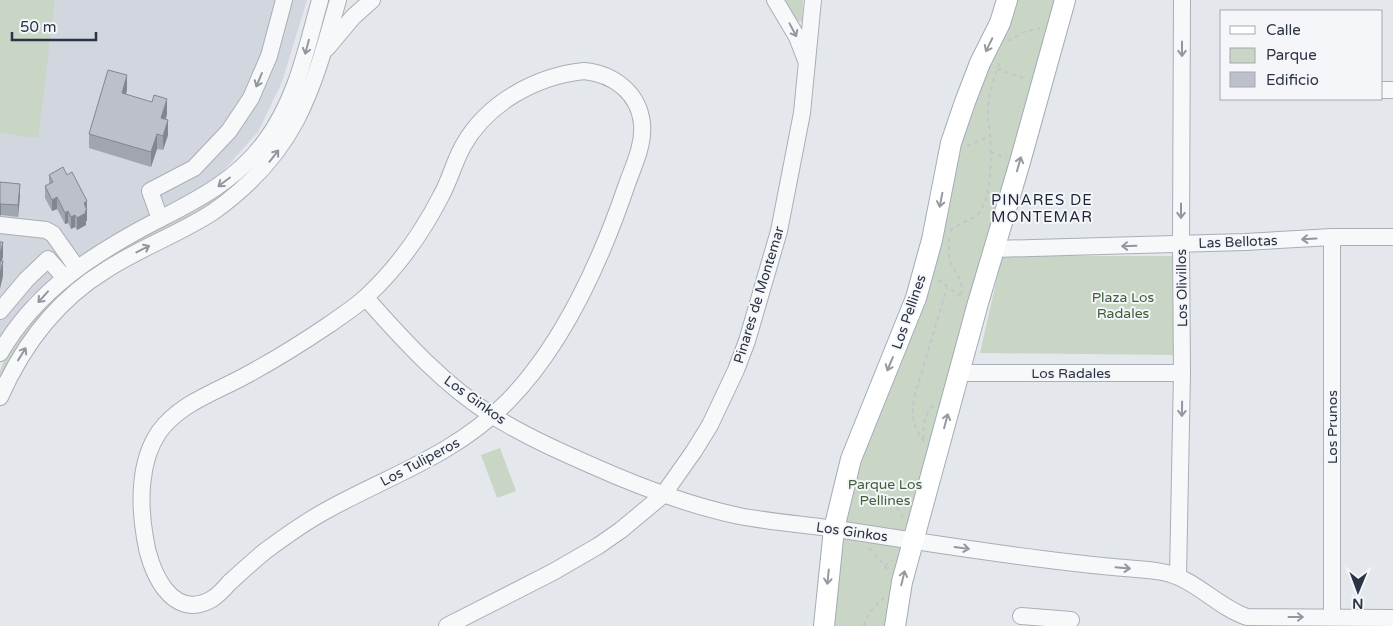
<svg xmlns="http://www.w3.org/2000/svg" width="1393" height="626" font-family="'Varela Round',sans-serif">
  <style>
    .built { fill: #d2d6de }
    .green { fill: #c9d6c5 }
    .lines { fill: none; stroke-linecap: round; stroke-linejoin: round }
    .minor-casing { stroke: #a9aeb7; stroke-width: 18 }
    .major-casing { stroke: #a3abb8; stroke-width: 22 }
    .path { stroke: #c2c5cb; stroke-width: 2; stroke-dasharray: 4 4; stroke-linecap: butt }
    .minor { stroke: #f7f8fa; stroke-width: 16 }
    .major { stroke: #fff; stroke-width: 20 }
    .wall { fill: #a1a5ae }
    .shaded-wall { fill: #83868d }
    .building { fill: #bbc0ca; stroke: #83868d }
    .oneway { stroke: #9196a0 }
    .oneway2 { stroke: #959aa2 }
    .labels { text-anchor: middle; dominant-baseline: central; stroke-width: 4; stroke-linejoin: round; paint-order: stroke }
    .street-label { font-size: 14px; fill: #2b3445; stroke: #f4f6f9 }
    .park-label { font-size: 14px; fill: #3f6138; stroke: #f4f6f9 }
    .neighbourhood-label { font-size: 15px; letter-spacing: 1px; fill: #1d2536; stroke: #f4f6f9 }
  </style>
  <rect width="100%" height="100%" fill="#e4e7ec"/>
  <path class="built" d="M0,0h307l-25,82 -24,50 -43,48 -104,56 -81,61 -30,43z"/>
  <g class="green">
    <path d="M0,0h55l-17,138 -38,-5z"/>
    <path d="M783,0h20l-1,21 -6,1z"/>
    <path d="M1016,0h40l-168,626h-56l-1,-35 20,-107 120,-379z"/>
    <path d="M314,54l2,7 -24,61 -73,81 -107,55 -112,123v-10l6,-15 40,-53 56,-44 46,-27 47,-21 34,-24z"/>
    <path d="M1002,256h170l2,99 -194,-2z"/>
    <path d="M500,448l16,43 -19,7 -16,-43z"/>
  </g>
  <g class="lines">
    <g class="minor-casing">
      <g id="minor">
        <path d="M775,0l22,37 9,23"/>
        <path d="M327,48l26,-31 19,-17"/>
        <path d="M584,71c30,3 55,22 58,53 2,20 -8,41 -15,60 -25,74 -64,161 -119,217 -54,54 -115,73 -179,108 -23,12 -45,28 -65,43 -12,10 -24,21 -35,31 -5,6 -11,12 -17,16 -41,24 -63,-31 -67,-61 -6,-34 -6,-77 14,-106 20,-28 56,-40 84,-55 30,-16 59,-34 87,-53 12,-9 26,-17 37,-28 30,-28 55,-63 74,-100 9,-16 13,-34 22,-50 24,-43 73,-70 121,-75z"/>
        <path d="M1382,90h11"/>
        <path d="M160,219l-10,-28 44,-23 35,-37 22,-33 18,-42 15,-56"/>
        <path d="M0,225l46,5 7,4 24,34"/>
        <path d="M994,249l251,-7 87,-5h61"/>
        <path d="M366,298c38,43 78,87 127,118 32,20 66,35 100,50 47,21 95,39 146,50 37,7 74,9 111,15 64,10 128,20 192,28 24,3 48,6 72,8 16,2 33,2 48,5 33,6 55,35 85,45l146,1"/>
        <path d="M0,311l26,-31 22,-21 16,18"/>
        <path d="M0,353c37,-64 96,-101 160,-134 39,-20 77,-40 104,-76 32,-42 42,-93 56,-143"/>
        <path d="M959,373h223"/>
        <path d="M0,397c23,-52 57,-97 106,-127 34,-22 73,-36 107,-58 83,-59 99,-119 125,-212"/>
        <path d="M1178,576l4,-203 -1,-129 1,-244"/>
        <path d="M1021,616l50,4"/>
        <path d="M1332,617v-380"/>
        <path d="M447,626l106,-54 45,-26 23,-16 42,-35 31,-44 16,-26 26,-55 11,-29 32,-110 23,-118 11,-113"/>
      </g>
    </g>
    <g class="major-casing">
      <g id="major">
        <path d="M824,626l10,-97 17,-70 65,-161 16,-58 19,-97 14,-41 15,-39 20,-40 7,-23"/>
        <path d="M895,626l7,-44 76,-279 42,-141 45,-162"/>
      </g>
    </g>
    <g class="path">
      <path d="M1008,41l16,-9 16,-4"/>
      <path d="M997,69l26,9"/>
      <path d="M967,146l23,-10"/>
      <path d="M990,152l16,6"/>
      <path d="M950,231c9,-9 22,-10 29,-18 13,-16 13,-59 11,-79 -1,-9 -3,-18 -2,-27 1,-16 7,-32 13,-48"/>
      <path d="M949,238v22l12,22 1,15"/>
      <path d="M938,280l24,17"/>
      <path d="M924,439c-2,-13 1,-25 10,-35"/>
      <path d="M924,442c-12,-18 -13,-26 -9,-48l32,-106"/>
      <path d="M903,518l-7,-12 13,-7"/>
      <path d="M869,548l16,18 4,8"/>
      <path d="M885,566l7,-6"/>
      <path d="M864,626c3,-13 10,-19 20,-28"/>
    </g>
    <use href="#minor" class="minor"/>
    <use href="#major" class="major"/>
  </g>
  <g class="wall">
    <path d="M127,90l-1,4 41,20 -1,5 2,16 -5,15 -6,-1 -6,18 -62,-19v-14z"/>
    <path d="M49,175l38,34v12h-1v4l-9,5 -2,-3 -4,2 -3,-6 -3,1 -8,-15 -5,2 -7,-13v-12l4,-2z"/>
    <path d="M0,182l20,14 -2,21 -17,-2z"/>
  </g>
  <g class="shaded-wall">
    <path d="M127,75v15l-5,18v-15z"/>
    <path d="M167,99v15l-6,19v-15z"/>
    <path d="M168,120v15l-5,15v-14z"/>
    <path d="M157,134v15l-6,18v-15z"/>
    <path d="M20,184v12l-2,21v-12z"/>
    <path d="M57,197v12l-5,2v-11z"/>
    <path d="M87,201v20h-1v4l-9,5v-12l7,-15z"/>
    <path d="M0,204h1v11l-1,1z"/>
    <path d="M68,211v12l-3,1v-11z"/>
    <path d="M75,215v12l-4,2v-12z"/>
    <path d="M3,242v15l-3,11v-14z"/>
    <path d="M3,261v15l-3,13v-15z"/>
  </g>
  <g class="building">
    <path d="M108,70l19,5 -5,18 30,9 2,-7 13,4 -6,19 7,2 -5,16 -6,-2 -6,18 -62,-18z"/>
    <path d="M63,167l4,8 5,-3 15,29 -3,2 3,7 -2,1 1,2 -9,5 -2,-3 -4,2 -3,-6 -3,2 -8,-16 -5,3 -7,-14 8,-4 -4,-7z"/>
    <path d="M0,182l20,2 -2,21 -18,-1z"/>
    <path d="M0,242h3l-3,12z"/>
    <path d="M0,261h3l-3,13z"/>
  </g>
  <defs><path id="oneway-shaft" d="M-6 0H5M1.5-3L5.5 0L1.5 3" fill="none" stroke-width="1.6" stroke-linecap="round" stroke-linejoin="round" transform="scale(1.25)"/></defs>
  <g class="oneway">
    <use href="#oneway-shaft" transform="translate(793 30) rotate(62)"/>
    <use href="#oneway-shaft" transform="translate(307 47) rotate(105)"/>
    <use href="#oneway-shaft" transform="translate(1182 49) rotate(90)"/>
    <use href="#oneway-shaft" transform="translate(259 80) rotate(113)"/>
    <use href="#oneway-shaft" transform="translate(274 156) rotate(-52)"/>
    <use href="#oneway-shaft" transform="translate(224 182) rotate(143)"/>
    <use href="#oneway-shaft" transform="translate(1181 211) rotate(90)"/>
    <use href="#oneway-shaft" transform="translate(1309 239) rotate(177)"/>
    <use href="#oneway-shaft" transform="translate(1129 246) rotate(178)"/>
    <use href="#oneway-shaft" transform="translate(143 249) rotate(-27)"/>
    <use href="#oneway-shaft" transform="translate(43 297) rotate(132)"/>
    <use href="#oneway-shaft" transform="translate(22 354) rotate(-58)"/>
    <use href="#oneway-shaft" transform="translate(1182 409) rotate(91)"/>
    <use href="#oneway-shaft" transform="translate(962 548) rotate(8)"/>
    <use href="#oneway-shaft" transform="translate(1123 568) rotate(5)"/>
    <use href="#oneway-shaft" transform="translate(1296 617)"/>
  </g>
  <g class="oneway2">
    <use href="#oneway-shaft" transform="translate(989 45) rotate(116)"/>
    <use href="#oneway-shaft" transform="translate(1019 164) rotate(-74)"/>
    <use href="#oneway-shaft" transform="translate(941 200) rotate(101)"/>
    <use href="#oneway-shaft" transform="translate(890 364) rotate(113)"/>
    <use href="#oneway-shaft" transform="translate(946 421) rotate(-75)"/>
    <use href="#oneway-shaft" transform="translate(828 577) rotate(96)"/>
    <use href="#oneway-shaft" transform="translate(903 578) rotate(-76)"/>
  </g>
  <g class="labels">
    <g class="street-label">
      <text transform="translate(1238 242) rotate(-2)">Las Bellotas</text>
      <text transform="translate(1182 288) rotate(-91)">Los Olivillos</text>
      <text transform="translate(759 295) rotate(-73)">Pinares de Montemar</text>
      <text transform="translate(909 312) rotate(-71)">Los Pellines</text>
      <text x="1071" y="373">Los Radales</text>
      <text transform="translate(475 400) rotate(36)">Los Ginkos</text>
      <text transform="translate(1332 427) rotate(-90)">Los Prunos</text>
      <text transform="translate(420 462) rotate(-28)">Los Tuliperos</text>
      <text transform="translate(852 532) rotate(8)">Los Ginkos</text>
    </g>
    <g class="park-label">
      <text x="1123" y="297">Plaza Los<tspan x="1123" dy="16">Radales</tspan></text>
      <text x="885" y="484">Parque Los<tspan x="885" dy="16">Pellines</tspan></text>
    </g>
    <g class="neighbourhood-label">
      <text x="1042" y="200">PINARES DE<tspan x="1042" dy="17">MONTEMAR</tspan></text>
    </g>
  </g>
  <rect x="1220" y="10" width="162" height="90" fill="#f4f6f9" stroke="#a4a8b1"/>
  <rect x="1230" y="26" width="25" height="8" fill="#ffffff" stroke="#a4a8b1"/>
  <text x="1266" y="35" font-size="15" fill="#2b3445">Calle</text>
  <rect x="1230" y="48" width="25" height="15" fill="#c9d6c5" stroke="#a4a8b1"/>
  <text x="1266" y="60" font-size="15" fill="#2b3445">Parque</text>
  <rect x="1230" y="72" width="25" height="15" fill="#bbc0ca" stroke="#a4a8b1"/>
  <text x="1266" y="85" font-size="15" fill="#2b3445">Edificio</text>
  <g transform="translate(1358 591) rotate(181)" stroke="#f4f6f9" stroke-width="4" paint-order="stroke">
  <path d="M0-4L9 19L0 12L-9 19Z" fill="#2b3445"/>
  <text y="-8" font-size="14" font-weight="bold" text-anchor="middle" fill="#2b3445">N</text>
  </g>
  <path d="M12 32v8h84v-8" fill="none" stroke="#2b3445" stroke-width="2.5"/>
  <text x="20" y="32" font-size="15" fill="#2b3445" stroke="#f4f6f9" stroke-width="4" paint-order="stroke">50 m</text>
</svg>
